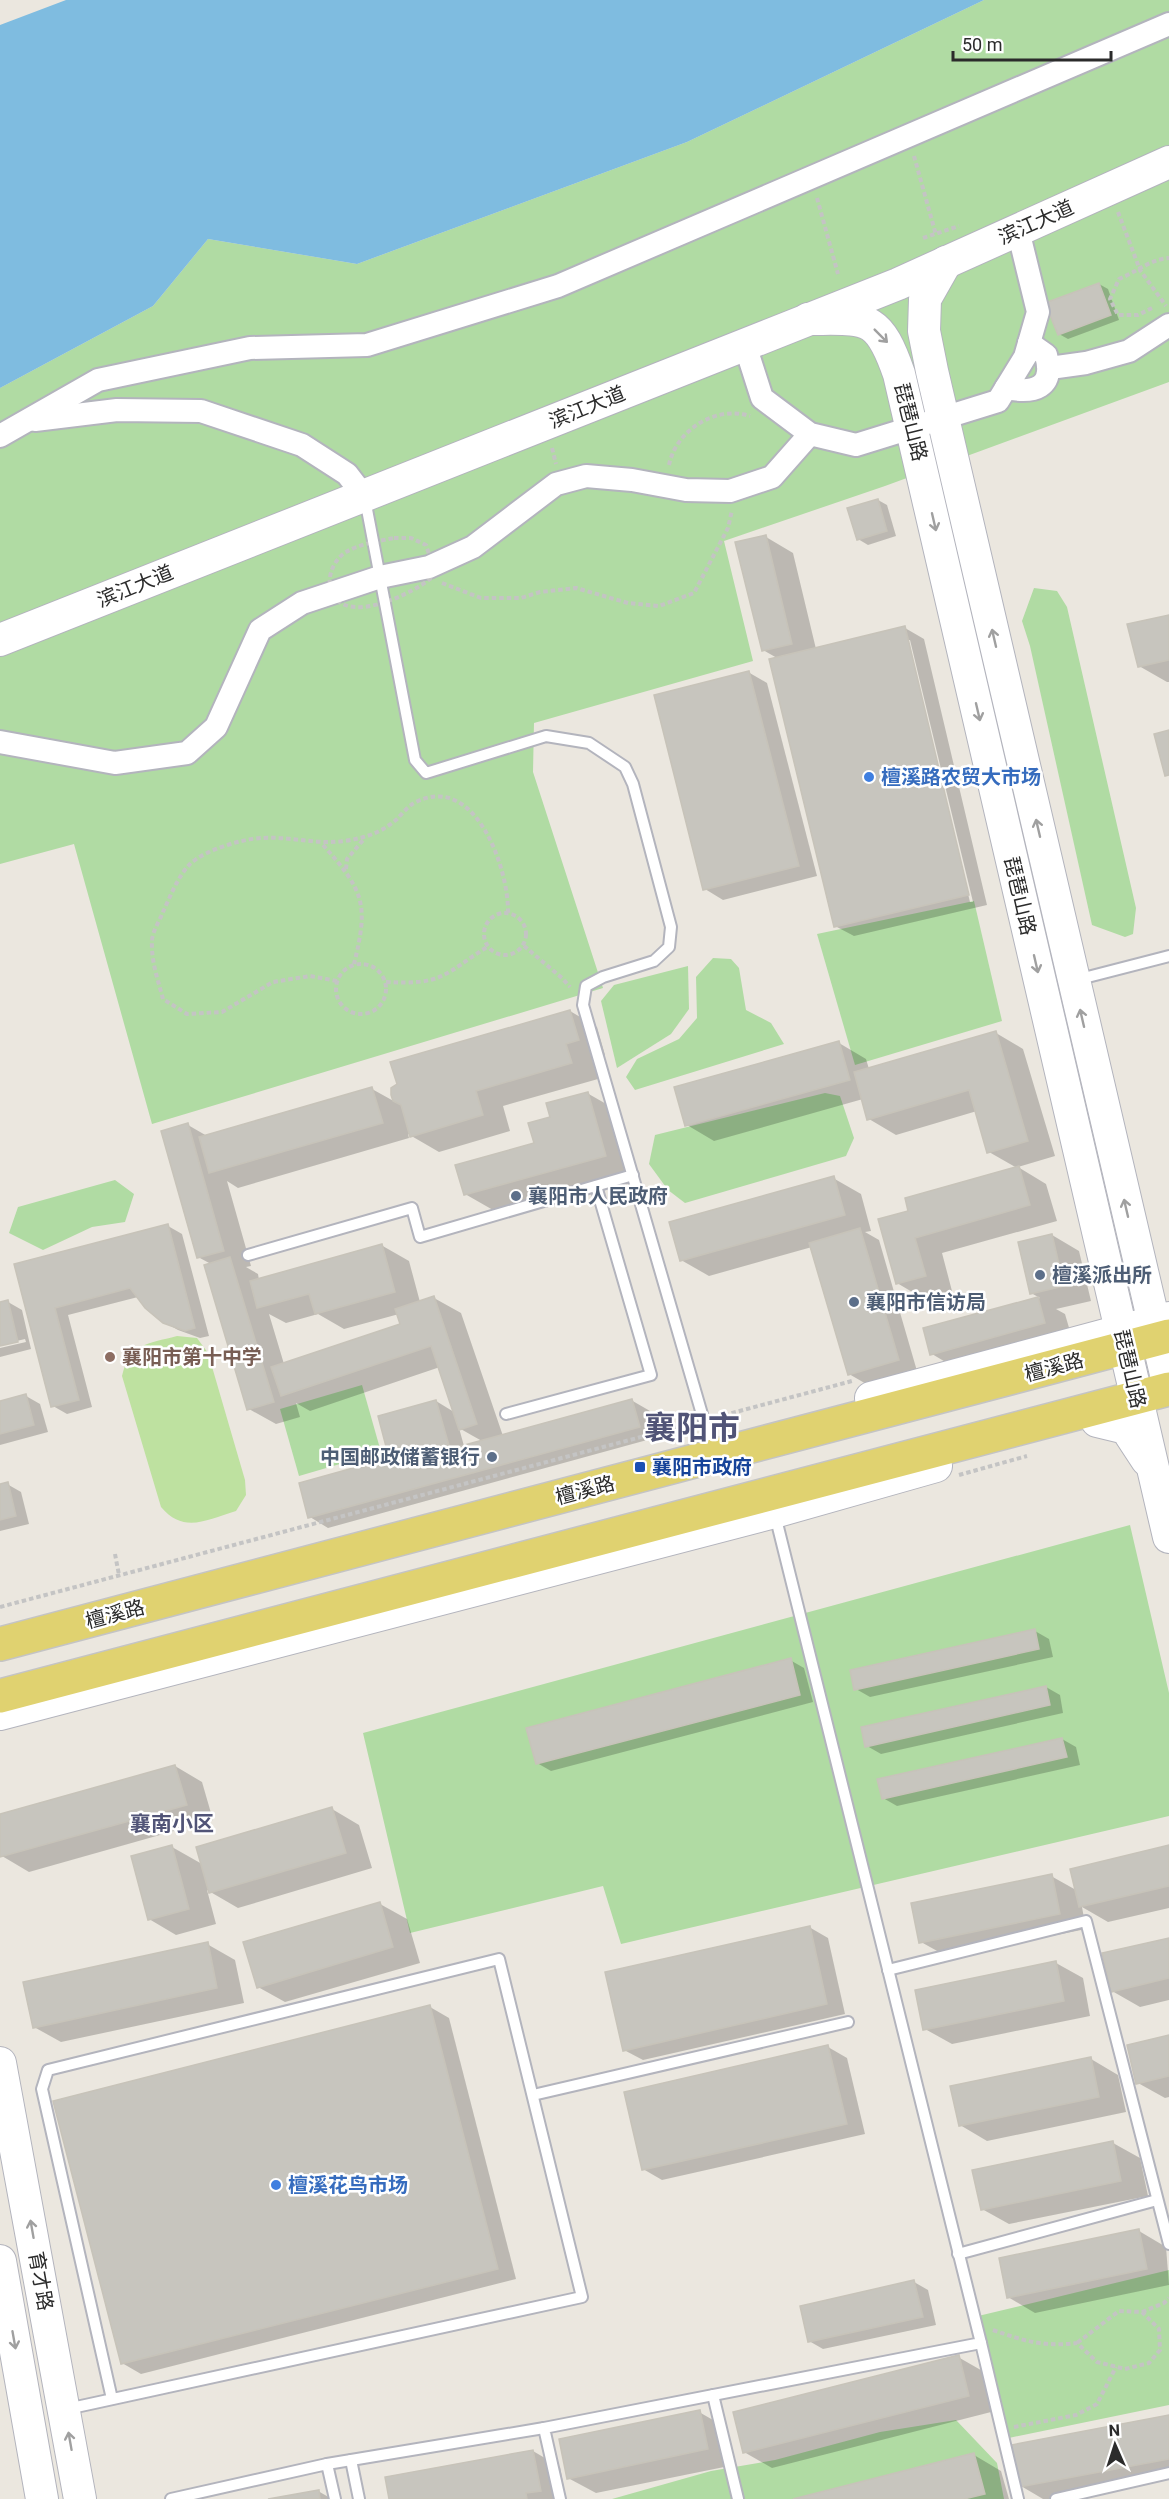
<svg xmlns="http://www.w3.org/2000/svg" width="1169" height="2499" font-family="Roboto,'Noto Sans SC',sans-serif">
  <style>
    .green { fill: #b0dba3 }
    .pitch { fill: #bee1a0 }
    .water { fill: #7fbce0 }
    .shadow { fill: #0003; fill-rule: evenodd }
    .building { fill: #c7c5be; stroke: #c7c3b9; stroke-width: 1.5 }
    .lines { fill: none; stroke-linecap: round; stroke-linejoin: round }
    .lane-casing { stroke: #b3b4bd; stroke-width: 14 }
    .street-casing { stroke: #b3b4bd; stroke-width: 26 }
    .secondary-casing { stroke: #b3b4bd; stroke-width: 34 }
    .primary-casing { stroke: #c4c4c4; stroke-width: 36 }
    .path { stroke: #c4c4c4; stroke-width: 4; stroke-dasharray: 4.5 3; stroke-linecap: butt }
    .lane { stroke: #fff; stroke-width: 10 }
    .street { stroke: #fff; stroke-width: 22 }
    .secondary { stroke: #fff; stroke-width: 32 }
    .primary { stroke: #e0d270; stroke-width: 33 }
    .oneway { stroke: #a0a0a0 }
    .shop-dot { fill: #3f7fe0; stroke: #fff; stroke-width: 2 }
    .service-dot { fill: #5c6f8a; stroke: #fff; stroke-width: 2 }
    .education-dot { fill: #8d6e63; stroke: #fff; stroke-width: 2 }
    .transit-dot { fill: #1a4fb4; stroke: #fff; stroke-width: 2 }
    .labels { text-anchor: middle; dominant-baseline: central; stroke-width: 5; stroke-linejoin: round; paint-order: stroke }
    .street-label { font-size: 20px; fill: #2b2b2b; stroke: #fff }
    .shop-label { font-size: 20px; font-weight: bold; fill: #366cbe; stroke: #fff; text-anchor: start }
    .service-label { font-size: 20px; font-weight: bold; fill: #4e5e75; stroke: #fff; text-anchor: start }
    .education-label { font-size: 20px; font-weight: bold; fill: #785e54; stroke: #fff; text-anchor: start }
    .transit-label { font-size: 20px; font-weight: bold; fill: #164399; stroke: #fff; text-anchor: start }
    .neighbourhood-label { font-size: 21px; font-weight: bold; fill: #515477; stroke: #fff }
    .town-label { font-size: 32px; font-weight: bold; fill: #515477; stroke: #fff }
  </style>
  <rect width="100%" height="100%" fill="#ebe7df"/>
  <g class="green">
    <path d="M984,0h185v382l-284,104 -161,55 29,120 -219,62 -1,49 70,216 -451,136 -78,-280 -74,20v-476l153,-82 55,-67 149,25 330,-122z"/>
    <path d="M1034,588l23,3 10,16 69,301 -3,26 -8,3 -33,-12 -62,-279 -8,-25z"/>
    <path d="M974,901l28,120 -147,44 -38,-131z"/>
    <path d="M713,958l18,1 8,9 7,42 25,13 13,21 -149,46 -9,-13 11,-18 42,-20 18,-21 -1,-41z"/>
    <path d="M688,966l1,43 -18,25 -54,34 -16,-67 13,-16z"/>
    <path d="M825,1093l15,3 14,42 -8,18 -161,47 -17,-13 -19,-26 6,-29z"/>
    <path d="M115,1180l19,14 -9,28 -33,5 -49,23 -34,-17 9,-26z"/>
    <path d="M362,1385l19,67 -82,24 -19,-67z"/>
    <path d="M1130,1525l39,168v123l-548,128 -18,-58 -193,47 -47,-200z"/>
    <path d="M1169,2270v135l-165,34 -30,-122z"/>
    <path d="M956,2420l41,43 7,36h-392l99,-28 64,-11 105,-28z"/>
  </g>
  <path class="pitch" d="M177,1336l20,2 11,15 37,127 1,15 -10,16c-30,9 -52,23 -75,-4l-39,-131c8,-33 25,-32 55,-40z"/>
  <path class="water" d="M66,0h918l-297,142 -330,122 -149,-25 -55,67 -153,82v-363z"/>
  <g class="shadow">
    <path d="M1099,284l9,5 11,31 -51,19 -9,-5z"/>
    <path d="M878,500l9,5 9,31 -28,9 -10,-6z"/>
    <path d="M766,537l27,16 23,96 89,-21 19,11 63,266 -133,31 -19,-10 -58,-268 -14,-8zM907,640h3l63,262h-3z"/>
    <path d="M1169,616v66h-2l-28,-16z"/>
    <path d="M748,672l19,11 50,193 -94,24 -18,-11z"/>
    <path d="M570,1011l27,16 8,28 -13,4 6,20 -95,27 7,25 -71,21 -31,-18 1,4 -171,50 -11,-7 24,85 -5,1 12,7 1,6 122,-35 28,16 11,41 14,-4 27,15 42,123 128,-36 19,11 8,26 -330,91 -18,-11 81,-58 45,-58 18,11 -14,-45 -130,44 -14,-8 4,14 -24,7 -27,-15 -38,-145 -13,-7 -10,-132 19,11 165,-47 27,15 -6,-9zM269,1314l17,9 32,-9 26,15 55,-15 3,11 -118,39zM459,1428l14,8 9,5 -18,5z"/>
    <path d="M996,1033l27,16 32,107 -37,11 28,17 11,37 -115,32 10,38 -28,8 -27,-16 13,-71 107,-44 -28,-16 -12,-41 -81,24 -27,-16 -6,-20 -149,42 -27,-16 152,-82 27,16 3,10z"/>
    <path d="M587,1093l28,16 17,62 -139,39 -28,-16 71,-50 15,-26z"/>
    <path d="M833,1178l28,16 10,37 -6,1 14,8 38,131 -49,14 -19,-11 -37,-127 -103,29 -28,-16z"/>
    <path d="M168,1226l14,8 27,102 -9,2 -22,-8 -14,-8 -26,-25 -70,18 24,92 -25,7 -14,-8 -37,-141z"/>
    <path d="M1052,1235l27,16 12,50 -35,8 9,5 7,24 -113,32 -27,-16 -7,-25 115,-31 -9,-5z"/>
    <path d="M8,1302l14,8 9,39 -31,8v-9l26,-6 -1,-3 -25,6v-41z"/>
    <path d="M26,1396l14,8 8,28 -48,13v-43z"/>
    <path d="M7,1484l14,8 8,32 -29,7v-46z"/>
    <path d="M1035,1631l14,8 4,18 -183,40 -14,-8z"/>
    <path d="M790,1660l14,8 9,34 -262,69 -14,-8z"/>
    <path d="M1046,1687l14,8 3,18 -182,41 -14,-8z"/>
    <path d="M1062,1739l14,8 4,18 -183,41 -14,-8z"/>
    <path d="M175,1766l27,16 11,38 -184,52 -27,-16 -2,-40z"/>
    <path d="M332,1809l27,16 13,43 -134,40 -31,-18 9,34 -40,11 -27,-16 23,-72 30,17z"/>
    <path d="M1169,1847v61l-61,14 -26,-15 4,22 -138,28 -27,-15 130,-66 25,14z"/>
    <path d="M380,1904l27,15 13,44 -135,39 -27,-15z"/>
    <path d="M809,1927l19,11 17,76 -202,46 -19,-10z"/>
    <path d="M1169,1939v61l-29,7 -28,-16z"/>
    <path d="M207,1944l28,16 9,43 -183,39 -27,-15z"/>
    <path d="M1056,1963l27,15 7,38 -138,28 -27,-15z"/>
    <path d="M430,2007l19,11 67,261 -375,95 -19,-11z"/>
    <path d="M1169,2037v60l-4,1 -27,-15z"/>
    <path d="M828,2047l19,11 18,76 -203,46 -19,-11z"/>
    <path d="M1091,2059l27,16 8,37 -139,29 -27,-16z"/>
    <path d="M1113,2143l27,15 8,38 -139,28 -27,-15z"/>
    <path d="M1139,2231l27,16 3,38 -134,28 -27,-16z"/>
    <path d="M914,2282l14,8 8,35 -113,24 -14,-8z"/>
    <path d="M958,2357l28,16 9,38 -223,57 -28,-16z"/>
    <path d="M699,2412l28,16 7,37 -138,28 -28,-15z"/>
    <path d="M1169,2417v62l-104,20h-22l-22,-13z"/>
    <path d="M533,2451l27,16 6,32h-175z"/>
    <path d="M974,2455l27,16 8,28h-209z"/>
    <path d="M318,2491l14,8h-55z"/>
  </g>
  <g class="building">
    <path d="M1099,283l12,32 -53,20 -13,-32z"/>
    <path d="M878,499l9,32 -30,9 -10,-32z"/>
    <path d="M766,535l26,109 -30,7 -27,-109z"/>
    <path d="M1169,615v45l-31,7 -11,-43z"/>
    <path d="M905,626l64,269 -135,32 -65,-268z"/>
    <path d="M749,671l50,195 -96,24 -49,-195z"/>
    <path d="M1169,730v45l-4,1 -11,-42z"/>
    <path d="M570,1010l9,30 -13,4 6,19 -96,28 7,24 -73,22 -9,-32 -8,-4 -2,-6v-7l6,-4 -7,-22z"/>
    <path d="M996,1031l32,110 -41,12 -18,-63 -102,30 -13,-48z"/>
    <path d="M839,1041l11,39 -165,46 -11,-39z"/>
    <path d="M372,1087l11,36 -174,50 -10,-36z"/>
    <path d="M588,1092l18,64 -142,39 -9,-30 79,-22 -6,-20 22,-6 -4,-14z"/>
    <path d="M188,1123l36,128 -27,7 -36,-127z"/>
    <path d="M1019,1166l11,39 -115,33 11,38 -30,8 -18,-65 30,-8 -3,-13z"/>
    <path d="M834,1176l11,39 -165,46 -11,-39z"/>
    <path d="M168,1224l27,104 -10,3 -22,-8 -18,-15 -15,-20 -75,20 24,92 -28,7 -37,-143z"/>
    <path d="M860,1228l39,132 -51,15 -39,-132z"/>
    <path d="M1052,1234l12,52 -34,8 -12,-52z"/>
    <path d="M382,1244l13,48 -80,22 -6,-20 -52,14 -7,-27z"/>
    <path d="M230,1257l44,145 -27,8 -43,-145z"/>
    <path d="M434,1296l43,128 -18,6 -28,-84 -150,50 -10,-29 129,-43 -5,-15z"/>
    <path d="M1038,1297l7,26 -115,32 -7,-27z"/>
    <path d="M8,1300l10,42 -18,4v-44z"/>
    <path d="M26,1394l8,31 -34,9v-33z"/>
    <path d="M632,1399l8,28 -332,91 -9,-35 90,-25 -11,-42 58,-16 14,49z"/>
    <path d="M8,1482l8,34 -16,4v-36z"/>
    <path d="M1035,1629l4,20 -185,41 -4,-20z"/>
    <path d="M791,1658l9,37 -264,69 -10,-36z"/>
    <path d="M1046,1686l4,19 -185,42 -4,-20z"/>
    <path d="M1062,1738l5,19 -185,42 -5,-20z"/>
    <path d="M175,1765l12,40 -187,52v-43z"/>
    <path d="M332,1807l14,46 -137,40 -13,-46z"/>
    <path d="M172,1845l17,64 -41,11 -17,-64z"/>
    <path d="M1169,1845v41l-90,21 -9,-38z"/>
    <path d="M1052,1874l8,40 -141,29 -8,-40z"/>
    <path d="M380,1902l13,45 -136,41 -14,-46z"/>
    <path d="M810,1926l17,78 -204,47 -18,-79z"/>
    <path d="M1169,1938v40l-58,14 -9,-39z"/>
    <path d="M208,1942l9,46 -184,40 -10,-46z"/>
    <path d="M1056,1961l8,40 -141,29 -8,-40z"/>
    <path d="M430,2005l68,264 -377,95 -68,-263z"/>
    <path d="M1169,2035v41l-33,8 -9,-39z"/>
    <path d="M828,2045l19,79 -205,46 -18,-78z"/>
    <path d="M1091,2057l8,40 -140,29 -9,-40z"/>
    <path d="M1113,2141l8,40 -140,29 -9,-40z"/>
    <path d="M1139,2229l8,40 -140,29 -8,-40z"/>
    <path d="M914,2280l9,37 -115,25 -8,-36z"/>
    <path d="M959,2355l10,41 -226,57 -10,-41z"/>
    <path d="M700,2410l8,39 -141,30 -8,-40z"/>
    <path d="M1169,2415v44l-149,28 -9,-42z"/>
    <path d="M533,2450l8,41 -15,2 1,6h-138l-4,-22z"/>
    <path d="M974,2453l11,41 -21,5h-171z"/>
    <path d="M319,2490l1,9h-52z"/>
  </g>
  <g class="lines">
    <g class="lane-casing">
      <g id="lane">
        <path d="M365,499l50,261 11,13 120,-37 43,7 36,24 8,17 38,143 -2,20 -15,14 -51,16 -17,9 -3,19 130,447"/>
        <path d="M1076,980l93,-24"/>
        <path d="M248,1255l164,-47 8,29 213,-62"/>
        <path d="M506,1414l145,-39 -55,-189"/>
        <path d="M888,1970l198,-49 83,323"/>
        <path d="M533,2095l315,-73"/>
        <path d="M958,2254l199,-54"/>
        <path d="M981,2343l37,156"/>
        <path d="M713,2395l25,104"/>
        <path d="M67,2409l515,-112 -83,-338 -451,111 -6,19 70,310"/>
        <path d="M351,2460l8,39"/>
        <path d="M327,2464l217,-36"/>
        <path d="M171,2499l156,-35 8,35"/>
        <path d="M560,2499l-16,-71 437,-85 -206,-828"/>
        <path d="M1056,2499l113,-26"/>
      </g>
    </g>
    <g class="street-casing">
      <g id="street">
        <path d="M745,345l17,53 48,36 46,11 142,-44 27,-44 13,-45 -20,-82"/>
        <path d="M1050,368l36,-5 43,-12 40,-26"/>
        <path d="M1006,388c28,6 49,0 40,-33l-17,-12"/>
        <path d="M35,420l82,-10 84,1 101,34 45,29 17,22"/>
        <path d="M0,436l98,-56 152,-32 117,-3 191,-59 611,-262"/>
        <path d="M0,742l115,21 72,-10 29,-26 44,-97 42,-27 78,-26 49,-10 44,-20 83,-63 30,-8 46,4 54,10 44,1 42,-14 38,-43"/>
      </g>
    </g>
    <g class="secondary-casing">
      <g id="secondary">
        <path d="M946,262l-21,37 -1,32 8,40 237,1016"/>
        <path d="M808,319c59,0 70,-6 91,55l270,1163"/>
        <path d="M0,640l898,-356 271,-122"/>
        <path d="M871,1398l298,-80"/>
        <path d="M1097,1421l29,7 21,32"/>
        <path d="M0,1714l774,-202 162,-46"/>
        <path d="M0,2063l80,436"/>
        <path d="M0,2261l42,238"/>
      </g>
    </g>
    <g class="primary-casing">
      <g id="primary">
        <path d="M0,1644l1169,-308"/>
        <path d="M0,1696l1169,-307"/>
      </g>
    </g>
    <g class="path">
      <path d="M914,156l22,79"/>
      <path d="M817,198l21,76"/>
      <path d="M1118,212l22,58 26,36"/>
      <path d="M923,238l36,-12"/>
      <path d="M1152,308l-14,7h-20l-8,-16 9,-20c17,-7 32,-20 50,-21"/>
      <path d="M552,448l4,16"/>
      <path d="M669,465c7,-35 47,-60 81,-49"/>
      <path d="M394,538h17l15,7 7,21 -3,13c-18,14 -62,35 -85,26 -24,-10 -17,-42 1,-53 13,-8 33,-11 48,-14z"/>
      <path d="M442,583l39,15h40l19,-6 36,-4 52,15 31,3 35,-13 34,-65 4,-18"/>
      <path d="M323,845c41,46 46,59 31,119"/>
      <path d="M346,869l1,-10 17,-20"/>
      <circle cx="505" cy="934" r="21"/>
      <path d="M524,946l38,32 8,9"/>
      <circle cx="361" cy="989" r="25"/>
      <path d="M337,981l-27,-5 -37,6 -51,30 -35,2 -24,-15c-5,-19 -12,-38 -11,-58 0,-9 8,-21 11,-29 7,-15 15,-36 27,-48 15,-14 51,-25 72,-26 28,-2 54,7 82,3 21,-3 37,-8 53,-22 5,-5 10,-12 17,-16 61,-33 95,66 94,110"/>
      <path d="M386,982c57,3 57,-7 101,-35"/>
      <path d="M717,1417l135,-36"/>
      <path d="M959,1475l68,-19"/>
      <path d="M115,1554l4,21"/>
      <path d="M0,1607l690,-183"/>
      <path d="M1142,2312l22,-9 5,-5"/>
      <path d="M993,2330c31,11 50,17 84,13l20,19 28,7 24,-6 11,-13 -1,-21 -17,-17 -23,-1 -42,32"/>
      <path d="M1014,2427l62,-12 21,-11 19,-37"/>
    </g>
    <use href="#lane" class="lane"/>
    <use href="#street" class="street"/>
    <use href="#secondary" class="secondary"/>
    <use href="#primary" class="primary"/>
  </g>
  <defs><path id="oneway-shaft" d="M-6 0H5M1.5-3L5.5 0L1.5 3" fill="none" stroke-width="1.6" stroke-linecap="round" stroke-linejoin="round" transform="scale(1.5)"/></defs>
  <g class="oneway">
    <use href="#oneway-shaft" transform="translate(881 336) rotate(45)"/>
    <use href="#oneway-shaft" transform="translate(934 522) rotate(77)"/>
    <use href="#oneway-shaft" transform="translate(994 638) rotate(-103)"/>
    <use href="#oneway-shaft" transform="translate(978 712) rotate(77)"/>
    <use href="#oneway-shaft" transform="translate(1038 828) rotate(-103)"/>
    <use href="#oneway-shaft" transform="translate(1036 964) rotate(77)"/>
    <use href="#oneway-shaft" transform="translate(1082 1018) rotate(-103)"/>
    <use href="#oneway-shaft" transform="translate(1126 1208) rotate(-103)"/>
    <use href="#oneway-shaft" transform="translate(32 2229) rotate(-100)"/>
    <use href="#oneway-shaft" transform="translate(14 2340) rotate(80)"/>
    <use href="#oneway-shaft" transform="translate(70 2441) rotate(-100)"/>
  </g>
  <g class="shop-dot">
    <circle cx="869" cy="777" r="6"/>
    <circle cx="276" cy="2185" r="6"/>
  </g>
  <g class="service-dot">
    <circle cx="516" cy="1196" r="6"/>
    <circle cx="1040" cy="1275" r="6"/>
    <circle cx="854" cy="1302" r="6"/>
    <circle cx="492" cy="1457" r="6"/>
  </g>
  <circle class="education-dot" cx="110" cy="1357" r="6"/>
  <rect class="transit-dot" x="634" y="1461" width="12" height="12" rx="3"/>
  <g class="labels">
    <g class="street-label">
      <text transform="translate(1036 222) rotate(-24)">滨江大道</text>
      <text transform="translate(587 407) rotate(-22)">滨江大道</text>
      <text transform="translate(911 422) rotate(76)">琵琶山路</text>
      <text transform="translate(135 586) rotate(-22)">滨江大道</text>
      <text transform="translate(1020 896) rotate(77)">琵琶山路</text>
      <text transform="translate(1054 1367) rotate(-15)">檀溪路</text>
      <text transform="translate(1130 1369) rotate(77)">琵琶山路</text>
      <text transform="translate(585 1490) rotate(-15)">檀溪路</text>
      <text transform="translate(115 1614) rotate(-15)">檀溪路</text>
      <text transform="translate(41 2281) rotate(80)">育才路</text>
    </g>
    <g class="shop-label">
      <text x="881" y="777">檀溪路农贸大市场</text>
      <text x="288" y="2185">檀溪花鸟市场</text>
    </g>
    <g class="service-label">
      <text x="528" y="1196">襄阳市人民政府</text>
      <text x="1052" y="1275">檀溪派出所</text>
      <text x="866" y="1302">襄阳市信访局</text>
      <text x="480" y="1457" text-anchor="end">中国邮政储蓄银行</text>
    </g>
    <g class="education-label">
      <text x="122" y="1357">襄阳市第十中学</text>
    </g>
    <g class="transit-label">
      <text x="652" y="1467">襄阳市政府</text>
    </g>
    <g class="neighbourhood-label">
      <text x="172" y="1824">襄南小区</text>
    </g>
    <g class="town-label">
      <text x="692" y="1428">襄阳市</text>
    </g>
  </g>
  <g transform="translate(1115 2445) rotate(357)" stroke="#ffffff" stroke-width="4.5" paint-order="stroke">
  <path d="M0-4.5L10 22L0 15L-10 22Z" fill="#2b2b2b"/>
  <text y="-9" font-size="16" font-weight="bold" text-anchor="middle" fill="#2b2b2b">N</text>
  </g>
  <path d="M953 51v9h158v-9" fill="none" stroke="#2b2b2b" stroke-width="3"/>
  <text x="962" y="51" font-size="18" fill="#2b2b2b" stroke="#ffffff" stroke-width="4.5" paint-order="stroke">50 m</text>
</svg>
